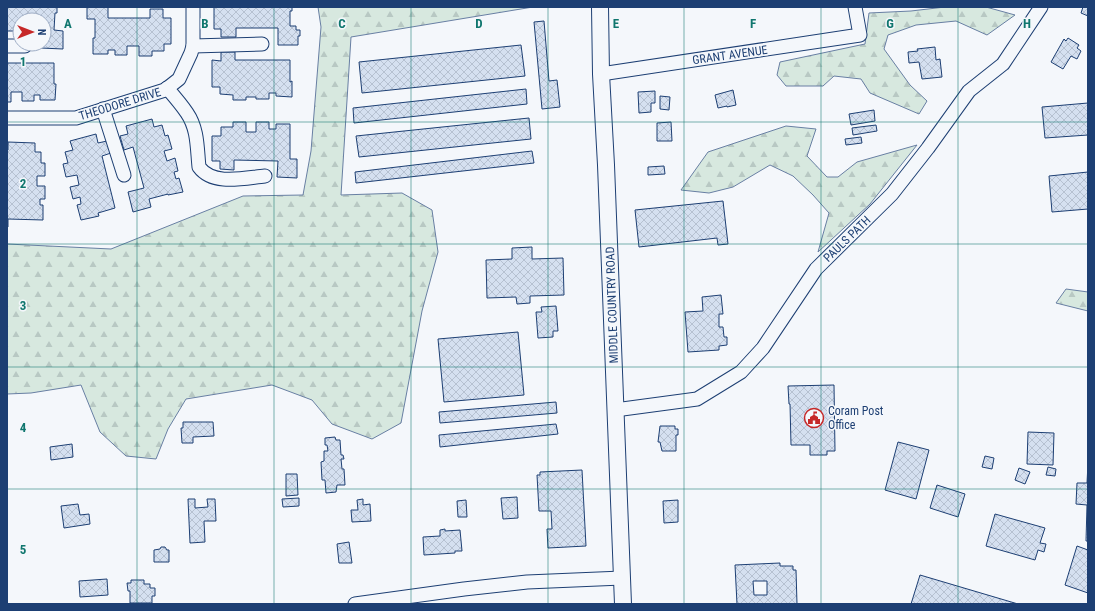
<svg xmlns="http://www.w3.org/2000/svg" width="1095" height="611" font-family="'Roboto Condensed',sans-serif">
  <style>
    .forest { fill: url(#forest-firs); stroke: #687fa3 }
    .building { fill: url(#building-cross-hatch); stroke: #1d3f73; fill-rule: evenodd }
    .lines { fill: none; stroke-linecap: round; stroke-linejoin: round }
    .minor-casing { stroke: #1d3f73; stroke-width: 15 }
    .major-casing { stroke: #1d3f73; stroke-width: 18 }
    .minor { stroke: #f4f7fb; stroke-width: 13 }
    .major { stroke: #f4f7fb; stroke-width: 16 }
    .grid { fill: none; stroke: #0f766e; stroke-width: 1; stroke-opacity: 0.55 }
    .labels { text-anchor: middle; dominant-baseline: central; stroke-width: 3; stroke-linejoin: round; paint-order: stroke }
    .street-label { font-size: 12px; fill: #1d3f73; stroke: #f4f7fb }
    .poi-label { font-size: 12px; fill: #1d3f73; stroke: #f4f7fb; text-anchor: start }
    .grid-label { font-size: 13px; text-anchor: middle; font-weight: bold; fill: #0f766e; stroke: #f4f7fb; stroke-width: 3; stroke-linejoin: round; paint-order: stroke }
  </style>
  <defs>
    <pattern id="forest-firs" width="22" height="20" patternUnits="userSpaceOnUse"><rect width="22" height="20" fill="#d7e8df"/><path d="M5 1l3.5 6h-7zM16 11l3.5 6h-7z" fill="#b8c8c3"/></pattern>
    <pattern id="building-cross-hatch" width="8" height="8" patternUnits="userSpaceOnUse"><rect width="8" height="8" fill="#d5e0f0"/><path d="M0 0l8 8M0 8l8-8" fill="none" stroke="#b6c1d1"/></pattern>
  </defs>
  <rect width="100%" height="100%" fill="#f4f7fb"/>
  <g class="forest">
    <path d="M318,7h215l-182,30 -10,158 61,-2 30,17 6,42 -16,59 -21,112 -29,16 -40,-15 -20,-24 -40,-15 -86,14 -18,30 -12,30 -30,-3 -26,-24 -19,-47 -50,8 -24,1v-150l104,5 132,-53 60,-1 8,-44 10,-124z"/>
    <path d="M945,7h41l29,8 -28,20 -31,-14 -40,4 -28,10 -4,14 26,36 17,16 -8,13 -49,-21 -9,-14 -27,-3 -11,10h-37l-9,-11 3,-13 85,-18 4,-31 42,-2z"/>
    <path d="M786,126l30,3 -9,27 20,21h11l19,-15 60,-17 -47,59 -52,48 11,-39 -16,-18 -20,-19 -23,-11 -37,22 -24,6 -28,-3 27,-38z"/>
    <path d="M1066,289l22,3v19l-32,-8z"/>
  </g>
  <g class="building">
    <path d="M7,7h50v6h-2l-1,17 9,1v18l-22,-1v-4h3v-24h-24v11h-13z"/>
    <path d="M87,7h21v11h42v-9h13v9h8v26h-7v7h-12v5h-13v-10h-12v9h-12v-5h-7v4h-15v-16h2v-19h-8z"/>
    <path d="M214,7h78v4h-2v15h6v4h4v6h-2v9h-20v-17h-42v9h-15v-8h-7z"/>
    <path d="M1083,7h5v9l-7,-3z"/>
    <path d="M544,21l5,60 8,-1 3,27 -18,2 -8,-87z"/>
    <path d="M1068,38l11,7 -2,3 4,3 -4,8 -6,-3 -8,13 -12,-7 13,-23 2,2z"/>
    <path d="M521,45l4,31 -163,17 -3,-31z"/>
    <path d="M935,47l1,13 4,-1 2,18 -20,2 -3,-17 -10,1 -1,-11 10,-1 -1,-2z"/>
    <path d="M221,52h14v8h55v22l2,-1v16l-16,-1v-3h-7v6h-13v-2h-10v3h-13v-5l-13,-1v-7h-8v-27l9,1z"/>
    <path d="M7,63h47v21h2l-1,16h-15v-5h-6v6h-12v-9h-11v10h-4z"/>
    <path d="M526,89l1,15 -173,19 -1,-15z"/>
    <path d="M733,90l3,15 -9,2v-1l-9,2 -3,-13z"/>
    <path d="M655,91v12h-4v9l-12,1 -1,-21z"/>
    <path d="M660,96l10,1 -1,13 -9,-1z"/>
    <path d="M1088,103v32l-43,3 -3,-31z"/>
    <path d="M874,110l1,11 -24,4 -2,-11z"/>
    <path d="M529,118l2,21 -172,18 -3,-21z"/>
    <path d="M152,119l2,8 8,-2 3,11 3,-1 4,14 -8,2 3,10 8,-3 3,13 -4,1 2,7 3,-1 4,14 -15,3v-1l-19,5 2,8 -18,5 -5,-20 16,-4 -11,-41 -9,3 -4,-14 8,-2 -2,-8z"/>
    <path d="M233,122h13v10h10v-10h13v7h7v-5h14v35h7v19l-20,-1 1,-16 -44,-1v10l-14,-1v-8h-8v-25h9v-9h12z"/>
    <path d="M671,122l1,19h-15v-18z"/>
    <path d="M876,125l1,6 -24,4 -1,-7z"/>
    <path d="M96,134l2,9 9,-2 4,12 -9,3 13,52 -17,5 1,3 -18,4 -4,-15 4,-1 -1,-7 -7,2 -3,-12 9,-2 -2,-10 -11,2 -3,-13 5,-1 -3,-11 8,-2 -3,-9z"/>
    <path d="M861,137l1,6 -16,2 -1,-6z"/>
    <path d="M8,142l27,1v9h6v11h4v13h-8v10h8v13h-5v6h3v15l-35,-1v8h-1v-77h1z"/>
    <path d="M532,151l2,12 -178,20 -1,-11z"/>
    <path d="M664,166l1,8 -17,1v-8z"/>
    <path d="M1088,172v37l-36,3 -3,-36z"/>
    <path d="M723,201l5,43 -10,1 -1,-7 -78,9 -4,-37z"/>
    <path d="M532,247v12l31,-1 1,37 -34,1v7l-13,1 -1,-7 -29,1 -1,-38 26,-1v-11z"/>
    <path d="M721,295l2,19h-4v13h4l1,10h3v8l-8,1v4l-31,2 -3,-40 18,-1 -1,-14z"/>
    <path d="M556,306l2,25h-5v6l-15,1 -2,-26h6l-1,-5z"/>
    <path d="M518,332l6,63 -80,7 -6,-63z"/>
    <path d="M834,385l1,66h-8v4h-17v-10h-19l-1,-41h-1l-1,-18z"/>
    <path d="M556,402l1,11 -117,10 -1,-11z"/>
    <path d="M183,422h30l1,14 -21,1v6h-11l-1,-15h2z"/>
    <path d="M556,424l2,10 -118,13 -1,-12z"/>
    <path d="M660,426h15v3h3v6h-2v16h-14l-2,-9h-2z"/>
    <path d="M1028,432l26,1 -1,32 -26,-1z"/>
    <path d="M335,437l1,3h4l1,15h2l1,4h-3l1,10h2l1,16h-8l-1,7 -10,1 -1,-13h-3l-1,-18 3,-1v-10h4l-1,-6h-2v-7z"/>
    <path d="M898,442l31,8 -13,49 -31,-9z"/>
    <path d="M72,444l1,13 -22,3 -1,-13z"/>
    <path d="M985,456l9,2 -2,11 -10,-2z"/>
    <path d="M1088,463v78h-2l1,-36 -11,-1 1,-21h10z"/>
    <path d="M1048,467l8,2 -1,7 -9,-1z"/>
    <path d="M1019,468l11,4 -5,12 -10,-4z"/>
    <path d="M582,470l4,76 -38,2 -1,-19h5l-1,-18h-12l-2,-36h3v-3z"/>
    <path d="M286,474h11l1,21 -12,1z"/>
    <path d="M937,485l28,9 -7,23 -28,-9z"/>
    <path d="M517,497l1,21 -15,1 -2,-21z"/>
    <path d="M299,498v8l-16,1 -1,-8z"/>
    <path d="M188,499h7v9l13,-1 -1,-8h8l1,22h-12l1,21 -15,1z"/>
    <path d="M363,499v6l7,-1 1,17 -19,1 -1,-12h7l-1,-10z"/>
    <path d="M466,500l1,17h-9l-1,-16z"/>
    <path d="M678,500v22l-14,1 -1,-22z"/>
    <path d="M78,504l2,11 9,-1 1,10 -26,4 -3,-22z"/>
    <path d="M995,514l50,14 -5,15 6,1 -2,8 -6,-2 -3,10 -49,-14z"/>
    <path d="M445,529v2l15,-1 2,21h-7v2l-31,2 -1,-18 17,-1v-6z"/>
    <path d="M349,542l3,21h-13l-2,-19z"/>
    <path d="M1077,546l11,4v43l-23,-8z"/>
    <path d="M161,547h4l2,3h2v12h-15v-12l6,-1z"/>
    <path d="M780,563v3h13v4h3l1,34h-60l-2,-39zM753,581h14v14h-13z"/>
    <path d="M920,575l98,29h-107z"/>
    <path d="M107,579l1,16 -28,2 -1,-16z"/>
    <path d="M131,580h13v4h6v4h5v8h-3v7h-22v-12h-2l-1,-8h4z"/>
  </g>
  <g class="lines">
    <g class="minor-casing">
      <g id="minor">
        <path d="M7,46h18"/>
        <path d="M193,46l69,-2"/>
        <path d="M601,74l259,-39 -5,-28"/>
        <path d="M167,88c7,8 14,16 20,25 11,16 10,35 12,54 14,19 45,11 66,9"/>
        <path d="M103,109l21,66"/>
        <path d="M7,118h69l89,-28 14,-11 12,-26 2,-7v-39"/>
        <path d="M615,410l82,-11 44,-27 22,-24 53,-79 76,-75 36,-46 41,-57 34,-27 38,-57"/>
        <path d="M355,604l109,-15 63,-7 95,-4"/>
      </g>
    </g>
    <g class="major-casing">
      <path id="major" d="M600,7l1,67 5,91 17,439"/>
    </g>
    <use href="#minor" class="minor"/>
    <use href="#major" class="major"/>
  </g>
  <path class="grid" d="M137,7v597M274,7v597M411,7v597M548,7v597M684,7v597M821,7v597M958,7v597M7,122h1081M7,244h1081M7,367h1081M7,489h1081"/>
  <defs>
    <g id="civic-ring" transform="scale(1)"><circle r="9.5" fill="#f4f7fb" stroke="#c62828" stroke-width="1.5"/><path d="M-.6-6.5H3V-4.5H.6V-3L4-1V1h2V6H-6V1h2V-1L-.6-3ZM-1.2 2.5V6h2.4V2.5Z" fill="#c62828"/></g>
  </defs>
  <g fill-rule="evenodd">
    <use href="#civic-ring" x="814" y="418"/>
  </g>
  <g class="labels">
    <g class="street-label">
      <text transform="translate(730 55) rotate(-8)">GRANT AVENUE</text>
      <text transform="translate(120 104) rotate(-17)">THEODORE DRIVE</text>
      <text transform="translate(847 239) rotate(-44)">PAULS PATH</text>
      <text transform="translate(612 305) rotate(-92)">MIDDLE COUNTRY ROAD</text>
    </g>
    <g class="poi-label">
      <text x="828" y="411">Coram Post<tspan x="828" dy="14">Office</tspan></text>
    </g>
  </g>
  <g class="grid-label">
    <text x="68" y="28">A</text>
    <text x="205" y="28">B</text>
    <text x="342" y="28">C</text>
    <text x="479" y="28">D</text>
    <text x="616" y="28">E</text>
    <text x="753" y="28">F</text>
    <text x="890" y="28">G</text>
    <text x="1027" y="28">H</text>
    <text x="23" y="66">1</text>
    <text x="23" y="188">2</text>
    <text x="23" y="310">3</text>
    <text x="23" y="432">4</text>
    <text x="23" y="554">5</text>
  </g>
  <rect width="1095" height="611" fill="none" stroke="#1d3f73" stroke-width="16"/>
  <g transform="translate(32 32) rotate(90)"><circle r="19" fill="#f4f7fb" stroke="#9eadc5"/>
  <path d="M0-3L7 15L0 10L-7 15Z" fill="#c62828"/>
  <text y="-6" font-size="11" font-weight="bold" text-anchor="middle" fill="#1d3f73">N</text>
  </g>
</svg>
